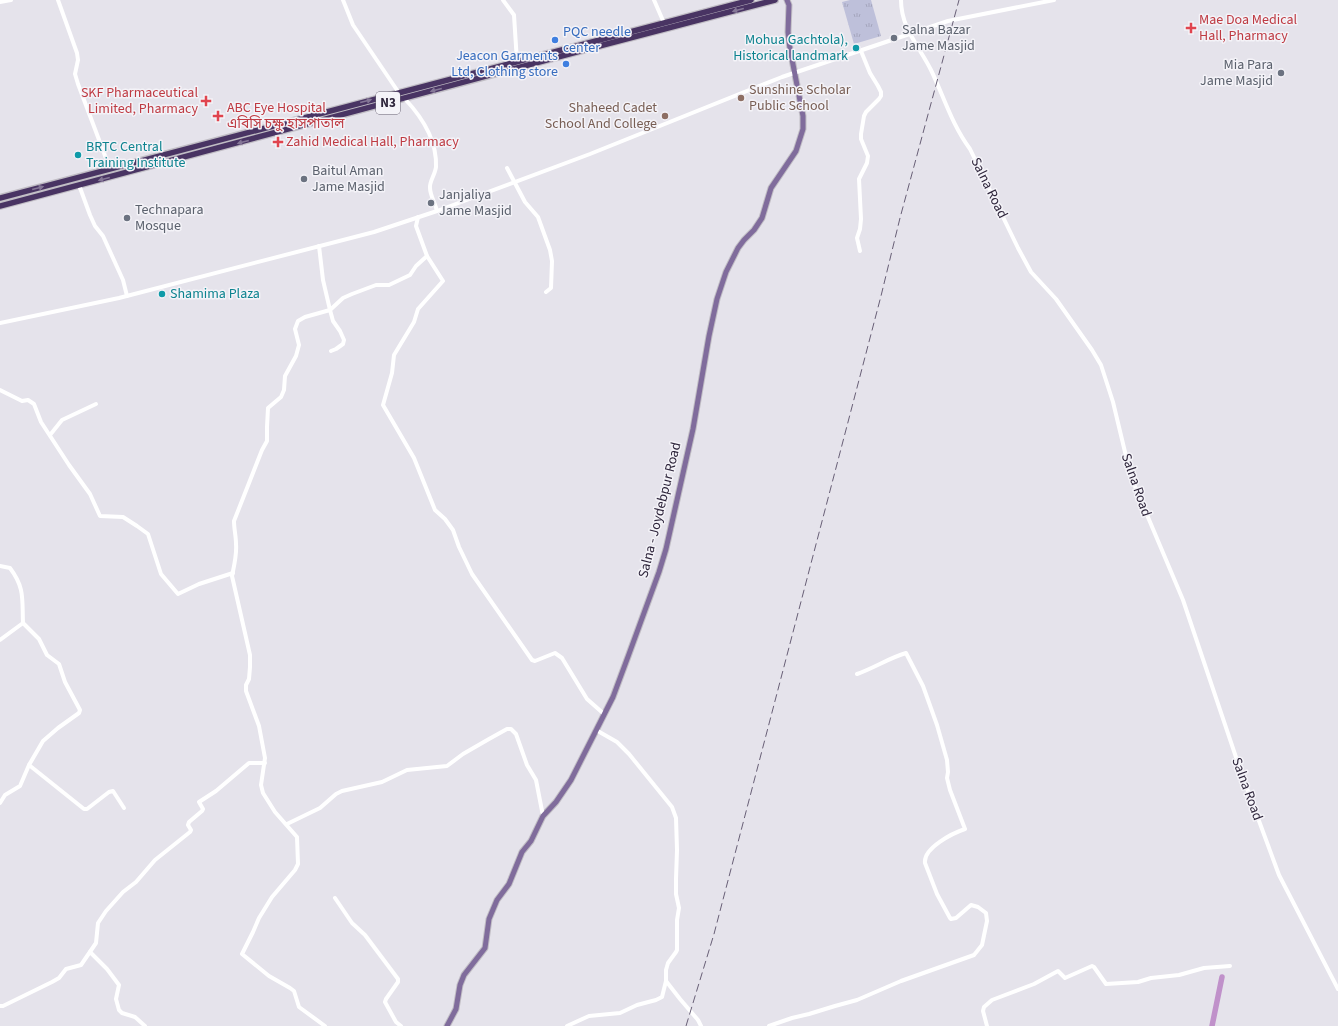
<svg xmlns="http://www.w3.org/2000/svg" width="1338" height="1026" font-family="'Source Sans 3','Noto Sans Bengali',sans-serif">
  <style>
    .grass { fill: url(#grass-tufts) }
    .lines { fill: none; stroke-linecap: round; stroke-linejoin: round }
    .river { stroke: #c091ca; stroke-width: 5.5 }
    .major-casing { stroke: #c0bdc4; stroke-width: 7 }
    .highway-casing { stroke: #c0bdc4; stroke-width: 8 }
    .minor { stroke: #fff; stroke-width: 4 }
    .major { stroke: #806c9c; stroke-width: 5 }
    .highway { stroke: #493463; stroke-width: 5.5 }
    .rail { stroke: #685f76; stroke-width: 1; stroke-dasharray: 8 4; stroke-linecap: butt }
    .oneway { fill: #857797 }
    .health-dot { fill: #e0444e; stroke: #f4f3f8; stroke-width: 1.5 }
    .worship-dot { fill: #6b7280; stroke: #f4f3f8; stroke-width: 1.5 }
    .shop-dot { fill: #3f7fe0; stroke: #f4f3f8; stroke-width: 1.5 }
    .culture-dot { fill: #0f9aa8; stroke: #f4f3f8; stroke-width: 1.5 }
    .education-dot { fill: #8d6e63; stroke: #f4f3f8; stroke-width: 1.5 }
    .labels { text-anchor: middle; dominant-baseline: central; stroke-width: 3; stroke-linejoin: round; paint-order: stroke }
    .shield { fill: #f4f3f8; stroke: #696273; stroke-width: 1 }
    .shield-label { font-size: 13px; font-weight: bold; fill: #2d243a }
    .health-label { font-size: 14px; fill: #be3a42; stroke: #f4f3f8; text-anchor: start }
    .worship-label { font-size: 14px; fill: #5b616d; stroke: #f4f3f8; text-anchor: start }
    .shop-label { font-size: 14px; fill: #366cbe; stroke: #f4f3f8; text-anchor: start }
    .culture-label { font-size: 14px; fill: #0d838f; stroke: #f4f3f8; text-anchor: start }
    .education-label { font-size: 14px; fill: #785e54; stroke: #f4f3f8; text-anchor: start }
    .street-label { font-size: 14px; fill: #2d243a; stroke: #f4f3f8 }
  </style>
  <defs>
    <pattern id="grass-tufts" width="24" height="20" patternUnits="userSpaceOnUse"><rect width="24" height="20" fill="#bec0da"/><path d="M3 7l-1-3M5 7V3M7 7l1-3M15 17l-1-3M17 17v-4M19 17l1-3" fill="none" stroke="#a4a5bc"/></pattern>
  </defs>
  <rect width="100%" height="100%" fill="#e5e3eb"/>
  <path class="grass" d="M850,0h21l10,36 -27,8 -12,-42z"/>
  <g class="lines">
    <path class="river" d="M1212,1026l10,-49"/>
    <g class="major-casing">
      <path id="major" d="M447,1026l9,-17 4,-24 4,-10 21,-27 4,-29 8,-19 12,-16 13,-32 9,-11 12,-25 13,-14 15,-22 42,-83 16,-43 30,-82 7,-23 27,-120 16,-93 8,-37 9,-27 12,-24 6,-8 10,-10 8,-12 9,-30 25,-37 7,-22v-13l-13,-67 -2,-17 1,-27 -2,-5"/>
    </g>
    <g class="highway-casing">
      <g id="highway">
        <path d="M0,198l751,-198"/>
        <path d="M0,206l584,-156 191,-50"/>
      </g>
    </g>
    <g class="minor">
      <path d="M58,0l19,53 1,7 -3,14 3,10 32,85"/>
      <path d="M343,0l10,25 46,68"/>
      <path d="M503,0l11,15 3,47"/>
      <path d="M654,0l10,23"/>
      <path d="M901,0c0,28 18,46 30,70 13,27 21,55 39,79l48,99 13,24 25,27 36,51 9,15 12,37 18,75 52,123 59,175 37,100 59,114"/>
      <path d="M0,2l11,-2"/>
      <path d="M405,99c17,18 32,42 31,68 -1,8 -7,15 -6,21 0,7 5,15 7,23"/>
      <path d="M507,168l18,34 13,15 12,33 2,11 -1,27 -5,4"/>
      <path d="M79,185l11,30 5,11 8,10 20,44 4,16"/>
      <path d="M319,246l4,34 7,30 3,11 7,10 4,9 -1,4 -7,5 -5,2"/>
      <path d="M860,251l-3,-13 3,-9 1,-10 -2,-40 8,-16 1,-7 -7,-17v-5l3,-18 2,-4 13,-13 2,-3v-4l-3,-6 -8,-13 -9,-22"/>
      <path d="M427,256l16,25 -25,28 -4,13 -20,33 -2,18 -9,32 31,53 21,52 10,9 8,11 6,17 13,27 60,86 3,1 20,-8 7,5 25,41 17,15"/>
      <path d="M0,323l119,-25 255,-66 63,-21 153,-57 192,-77 166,-56 106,-21"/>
      <path d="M0,390l22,11 6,-1 6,4 7,18 28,43 21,29 10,22 23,1 14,9 11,8 13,40 17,20 21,-10 34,-11"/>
      <path d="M50,435l12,-15 34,-16"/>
      <path d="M0,566l10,2c15,20 12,31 13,55l16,16 8,16 12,9 6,18 15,28 -1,3 -21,15 -15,13 -14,24 -9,21 -15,9 -5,8"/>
      <path d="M0,640l23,-17"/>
      <path d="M29,765l55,44h3l22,-17 4,-1 11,17"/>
      <path d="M287,824l33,-16 16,-14 6,-3 40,-9 25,-12 40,-4 16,-12 26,-15 18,-10h4l5,5 11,31 9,15 7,36"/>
      <path d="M335,898l17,25 13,12 33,44v3l-12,17 -1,3 11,20 5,4"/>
      <path d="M90,952l17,17 12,16 -3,14 3,11 3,3 13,4 10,9"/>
      <path d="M666,981l14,18 18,21 3,6"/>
      <path d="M0,1006h3l49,-24 7,-4 7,-9 15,-4 15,-22 2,-20 8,-12 17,-19 13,-10 19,-22 35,-28 1,-2 -3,-5 1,-3 13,-11 1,-2 -4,-7 17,-11 33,-28h16"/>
      <path d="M325,1026l-26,-19 -5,-16 -4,-3 -21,-12 -27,-22 11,-22 6,-14 13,-21 23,-27 3,-6 -1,-27 -22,-25 -12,-19 -2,-8 4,-27 -6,-32 -13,-35v-6l3,-6 1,-12v-12l-18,-79c2,-10 5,-21 4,-32 0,-8 -2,-15 -2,-23l28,-71 5,-9v-14l1,-19 13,-11 3,-7 1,-14 11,-20 3,-11 -4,-16 3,-8 7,-4 25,-7 13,-12 9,-4 24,-9h13l21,-10 6,-9 11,-10 -11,-30 2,-9"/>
      <path d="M567,1026l22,-10 31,-3 17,-8 19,-5 6,-3 4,-16v-11l2,-7 8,-11 1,-2v-30l2,-12 -3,-14v-15l1,-29 -1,-32 -4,-11 -43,-53 -12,-12 -21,-12"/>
      <path d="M769,1026l23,-8 17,-4 26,-8 22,-6 44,-19 73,-26 8,-10 5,-24 -1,-8 -8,-6 -7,-2 -15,13 -5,1 -1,-1 -13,-24 -12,-31c-2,-15 28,-30 40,-34l-15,-39 -3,-12 1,-6 -1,-12 -10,-35 -14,-39 -17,-33c-17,5 -32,15 -49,21"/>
      <path d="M987,1026l-4,-15 1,-4 8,-7 42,-16 24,-13 7,7 27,-12 2,1 12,17 32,-2 13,-4 28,-3 25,-7 26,-2"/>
    </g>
    <use href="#major" class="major"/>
    <use href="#highway" class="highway"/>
    <path class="rail" d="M686,1026l28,-92 167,-638 19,-78 59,-218"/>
  </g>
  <defs><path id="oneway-solid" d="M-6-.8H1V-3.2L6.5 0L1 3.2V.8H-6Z"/></defs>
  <g class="oneway">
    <use href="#oneway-solid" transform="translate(738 10) rotate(165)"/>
    <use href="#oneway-solid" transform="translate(436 90) rotate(165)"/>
    <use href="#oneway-solid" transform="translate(366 101) rotate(-15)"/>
    <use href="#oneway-solid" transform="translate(243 142) rotate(165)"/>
    <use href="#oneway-solid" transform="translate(104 179) rotate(165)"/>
    <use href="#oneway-solid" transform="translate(38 188) rotate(-15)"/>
  </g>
  <g class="health-dot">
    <path d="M1189 22h4v4h4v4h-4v4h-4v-4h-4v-4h4z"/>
    <path d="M204 95h4v4h4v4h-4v4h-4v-4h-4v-4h4z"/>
    <path d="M216 110h4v4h4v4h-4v4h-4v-4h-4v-4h4z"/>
    <path d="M276 136h4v4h4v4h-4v4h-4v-4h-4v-4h4z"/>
  </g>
  <g class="worship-dot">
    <circle cx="894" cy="38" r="4"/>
    <circle cx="1281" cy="73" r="4"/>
    <circle cx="304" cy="179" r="4"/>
    <circle cx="431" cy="203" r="4"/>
    <circle cx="127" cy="218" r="4"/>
  </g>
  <g class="shop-dot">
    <circle cx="555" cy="40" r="4"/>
    <circle cx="566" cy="64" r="4"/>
  </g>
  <g class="culture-dot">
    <circle cx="856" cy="48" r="4"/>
    <circle cx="78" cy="155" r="4"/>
    <circle cx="162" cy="294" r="4"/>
  </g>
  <g class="education-dot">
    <circle cx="741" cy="98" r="4"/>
    <circle cx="665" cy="116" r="4"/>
  </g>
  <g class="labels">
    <rect class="shield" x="376" y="92" width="24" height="22" rx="3"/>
    <g class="shield-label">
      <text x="388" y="103">N3</text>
    </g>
    <g class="health-label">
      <text x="1199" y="20">Mae Doa Medical<tspan x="1199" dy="16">Hall, Pharmacy</tspan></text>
      <text x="198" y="93" text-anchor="end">SKF Pharmaceutical<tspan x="198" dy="16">Limited, Pharmacy</tspan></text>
      <text x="227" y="108">ABC Eye Hospital<tspan x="227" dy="16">এবিসি চক্ষু হাসপাতাল</tspan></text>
      <text x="286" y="142">Zahid Medical Hall, Pharmacy</text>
    </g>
    <g class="worship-label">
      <text x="902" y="30">Salna Bazar<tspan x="902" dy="16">Jame Masjid</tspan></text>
      <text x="1273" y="65" text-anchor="end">Mia Para<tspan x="1273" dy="16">Jame Masjid</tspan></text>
      <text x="312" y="171">Baitul Aman<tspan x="312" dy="16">Jame Masjid</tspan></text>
      <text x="439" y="195">Janjaliya<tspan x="439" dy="16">Jame Masjid</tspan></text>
      <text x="135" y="210">Technapara<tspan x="135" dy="16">Mosque</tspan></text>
    </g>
    <g class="shop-label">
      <text x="563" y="32">PQC needle<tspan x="563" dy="16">center</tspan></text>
      <text x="558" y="56" text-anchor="end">Jeacon Garments<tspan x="558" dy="16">Ltd, Clothing store</tspan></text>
    </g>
    <g class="culture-label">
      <text x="848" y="40" text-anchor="end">Mohua Gachtola),<tspan x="848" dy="16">Historical landmark</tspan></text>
      <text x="86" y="147">BRTC Central<tspan x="86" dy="16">Training Institute</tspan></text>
      <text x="170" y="294">Shamima Plaza</text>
    </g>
    <g class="education-label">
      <text x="749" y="90">Sunshine Scholar<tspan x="749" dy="16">Public School</tspan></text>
      <text x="657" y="108" text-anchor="end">Shaheed Cadet<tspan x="657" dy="16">School And College</tspan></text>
    </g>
    <g class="street-label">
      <text transform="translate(989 188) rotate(64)">Salna Road</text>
      <text transform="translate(1136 485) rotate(71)">Salna Road</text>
      <text transform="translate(660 510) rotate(-76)">Salna - Joydebpur Road</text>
      <text transform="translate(1247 789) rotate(70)">Salna Road</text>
    </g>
  </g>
</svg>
